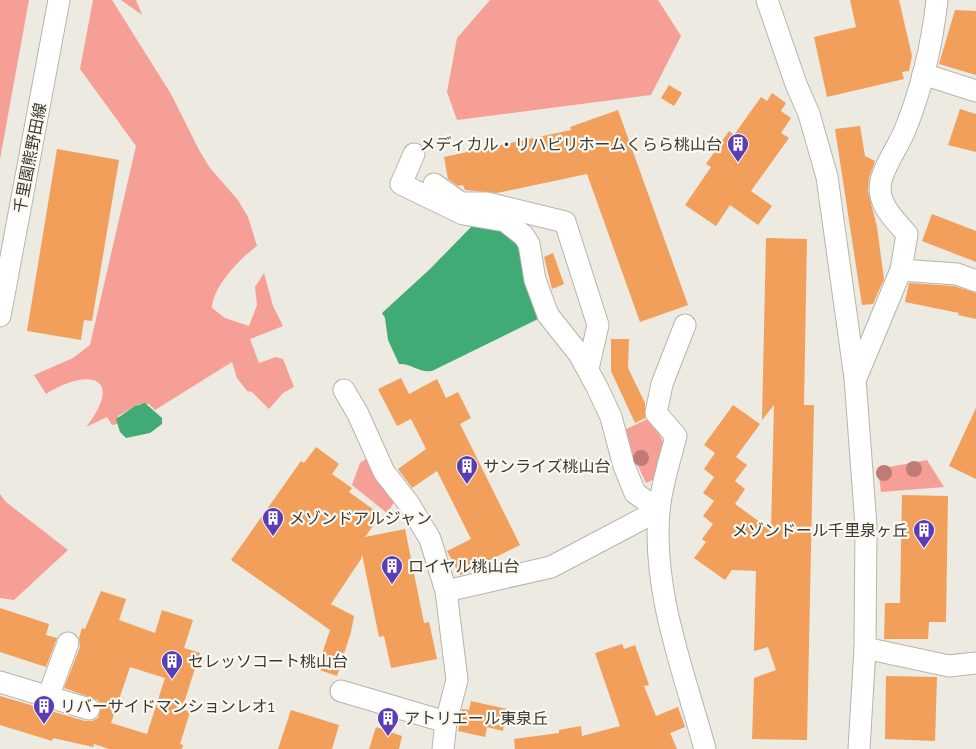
<svg xmlns="http://www.w3.org/2000/svg" width="976" height="749" font-family="Raleway,'Noto Sans JP',sans-serif">
  <style>
    .green { fill: #f69f96 }
    .water { fill: #40ab74 }
    .building { fill: #f19f5b; fill-rule: evenodd }
    .lines { fill: none; stroke-linecap: round; stroke-linejoin: round }
    .minor-casing { stroke: #b7b4ab; stroke-width: 23 }
    .minor { stroke: #fff; stroke-width: 21 }
    .tree { fill: #c07b77 }
    .labels { text-anchor: middle; dominant-baseline: central; stroke-width: 4.5; stroke-linejoin: round; paint-order: stroke }
    .poi-label { font-size: 16px; fill: #3a3935; stroke: #fbf8ef; text-anchor: start }
    .street-label { font-size: 16px; fill: #3a3935; stroke: #fbf8ef }
  </style>
  <rect width="100%" height="100%" fill="#edeae1"/>
  <g class="green">
    <path d="M0,0h29l-29,159z"/>
    <path d="M93,0h19l59,94 28,56 11,18 28,32 10,17 9,29c-17,12 -45,42 -45,62l13,10 24,8 8,-21 -2,-18 9,-14 9,33 10,20 -33,13 9,24 17,-6 7,2 11,28 -11,6 -14,16 -17,-17 -5,-1 -10,-13 -5,-16 -77,48 -6,-6h-10l-21,12 -1,8 -5,1 -5,-8 -21,10c39,-50 3,-60 -40,-33l-12,-19 39,-17 17,-13 46,-199 -56,-77z"/>
    <path d="M121,0h15l6,15z"/>
    <path d="M490,0h168l23,36 -30,59 -194,25 -10,-28 10,-54z"/>
    <path d="M652,417l13,30 -6,30 -13,6 -24,-52z"/>
    <path d="M366,459l10,19 19,23 -8,12 -35,-28 8,-22z"/>
    <path d="M927,460l17,27 -63,5 -3,-23z"/>
    <path d="M0,494l6,8 62,48 -54,50 -14,-2z"/>
  </g>
  <g class="water">
    <path d="M473,225l27,2 20,14 22,76 -110,54c-13,2 -21,-8 -33,-7l-11,-24 -3,-22 -3,-5 48,-44z"/>
    <path d="M145,403l17,15v6l-12,9 -24,5 -6,-6 -4,-13 19,-13z"/>
  </g>
  <g class="building">
    <path d="M850,0h49l13,56 -3,15 -7,1 2,7 -77,18 -13,-60 42,-10z"/>
    <path d="M955,10l21,1v64l-37,-11z"/>
    <path d="M669,85l13,8 -8,13 -13,-8z"/>
    <path d="M772,93l14,10 -5,8 10,7 -10,15 8,5 -38,53 21,15 -14,19 -28,-20 -14,21 -31,-21 26,-38 -5,-3 23,-33 5,4 27,-38 6,4z"/>
    <path d="M960,109l16,5v38l-28,-7z"/>
    <path d="M618,110l70,195 -48,17 -53,-148 -90,19 -32,-3 -2,-5 -5,1 -10,-7 -4,-22 127,-27 -1,-3z"/>
    <path d="M860,126l5,30 10,5 -6,17 -1,13 9,36 7,52 -11,25 -11,1 -27,-176z"/>
    <path d="M57,149l62,11 -27,161 -8,-1 -3,20 -54,-9z"/>
    <path d="M932,214l44,17v31l-54,-21z"/>
    <path d="M766,238l41,1 -3,166h10l-7,335 -55,-1 2,-61 22,-8 -8,-23 -14,4 2,-80 -24,-1 -7,10 -31,-22 12,-16 -4,-3 11,-15 -10,-8 11,-15 -11,-8 11,-16 -10,-8 11,-16 -11,-8 29,-40 27,19 -24,33 11,8 -12,16 10,8 -10,15 36,26 3,-125 -12,15z"/>
    <path d="M553,253l11,31 -12,5 -8,-32z"/>
    <path d="M909,283l45,3 22,7v26l-18,-4 1,-2 -54,-11z"/>
    <path d="M611,339h18l-1,29 17,35v15l-10,5 -24,-52z"/>
    <path d="M401,378l8,16 28,-15 9,19 12,-6 13,26 -11,6 60,121 -40,20 1,4 -21,6 -13,-24 24,-12 -34,-68 -25,17 -14,-19 28,-20 -15,-30 -14,7 -19,-37z"/>
    <path d="M976,408v71l-27,-13z"/>
    <path d="M316,447l23,17 -7,10 20,14 -3,4 32,23 -16,22 40,-8 19,94 5,-1 8,37 -46,9 -7,-32 -5,1 -17,-83 -1,5 -30,45 23,12 -3,16 -14,44 -20,-7 13,-39 -99,-70 70,-99 3,2z"/>
    <path d="M902,495l46,1 -2,126h-17l-1,17h-44l1,-36h15z"/>
    <path d="M101,591l25,8 -7,21 36,13 7,-23 31,10 -9,28 16,5 -18,56 8,3 -10,32 3,1 -1,4h-73l-15,-5 -1,3 -40,-9 -1,3 -52,-16v-29l85,25h7l6,-3 3,-11 -3,-7 -34,-12 16,-41 -1,-9 3,-10 3,1zM130,667l35,11 -18,56 -36,-11z"/>
    <path d="M0,608l49,16 -3,11 11,3 -11,29 -46,-15z"/>
    <path d="M622,644l2,5 11,-4 14,40 -5,1 12,30 22,-9 7,20 -15,6 7,16h-162l-1,-10 45,-6v-3l22,-4 1,10 38,-10 -25,-73z"/>
    <path d="M886,676l51,1 -2,64 -50,-2z"/>
    <path d="M471,701l36,8 -4,22 -16,-4 -2,10 -27,-6 4,-22 7,1z"/>
    <path d="M291,710l48,15 -7,24h-54z"/>
    <path d="M376,727l26,9 -3,13h-30z"/>
  </g>
  <g class="lines">
    <g class="minor-casing">
      <g id="minor">
        <path d="M767,0l29,84 13,30 18,63 28,201 11,148 -1,122 -6,101"/>
        <path d="M923,74l53,17"/>
        <path d="M414,154l-13,30 62,30 42,7 19,15 5,8 6,36 13,35 31,39 18,33 14,30 13,49 11,27 24,17 -108,57 -105,24"/>
        <path d="M434,184l27,19h26l78,19 33,103 -10,44"/>
        <path d="M901,270l56,4 19,7"/>
        <path d="M0,316l59,-316"/>
        <path d="M685,325l-23,59 -6,29 20,23c-6,24 -15,50 -17,75 -7,81 25,161 46,238"/>
        <path d="M856,378l45,-108 6,-36c-13,-15 -31,-31 -26,-53 3,-15 18,-36 24,-51 17,-42 27,-85 32,-130"/>
        <path d="M344,390l14,24 26,58 25,32 21,35 16,52 11,89 -11,42 -3,27"/>
        <path d="M865,648l84,18 27,-3"/>
        <path d="M0,682l89,27"/>
        <path d="M341,691l105,31"/>
        <path d="M48,697l20,-54"/>
      </g>
    </g>
    <use href="#minor" class="minor"/>
  </g>
  <g class="tree">
    <circle cx="641" cy="458" r="8"/>
    <circle cx="914" cy="469" r="8"/>
    <circle cx="884" cy="473" r="8"/>
  </g>
  <defs>
    <g id="building-pin" transform="scale(1.125)"><path d="M0 17L-7.5 6A9.5 9.5 0 1 1 7.5 6Z" fill="#593db5" stroke="#fbf8ef"/><path d="M-4-6H4V6H1V3H-1V6H-4ZM-2.5-4.3h1.7v1.8h-1.7ZM.8-4.3h1.7v1.8H.8ZM-2.5-1h1.7V.8h-1.7ZM.8-1h1.7V.8H.8Z" fill="#fff"/></g>
  </defs>
  <g fill-rule="evenodd">
    <use href="#building-pin" x="738" y="144"/>
    <use href="#building-pin" x="467" y="466"/>
    <use href="#building-pin" x="273" y="518"/>
    <use href="#building-pin" x="924" y="530"/>
    <use href="#building-pin" x="392" y="566"/>
    <use href="#building-pin" x="172" y="661"/>
    <use href="#building-pin" x="44" y="706"/>
    <use href="#building-pin" x="388" y="718"/>
  </g>
  <g class="labels">
    <g class="poi-label">
      <text x="722" y="144" text-anchor="end">メディカル・リハビリホームくらら桃山台</text>
      <text x="483" y="466">サンライズ桃山台</text>
      <text x="289" y="518">メゾンドアルジャン</text>
      <text x="908" y="530" text-anchor="end">メゾンドール千里泉ヶ丘</text>
      <text x="408" y="566">ロイヤル桃山台</text>
      <text x="188" y="661">セレッソコート桃山台</text>
      <text x="60" y="706">リバーサイドマンションレオ1</text>
      <text x="404" y="718">アトリエール東泉丘</text>
    </g>
    <g class="street-label">
      <text transform="translate(30 158) rotate(-79)">千里園熊野田線</text>
    </g>
  </g>
</svg>
